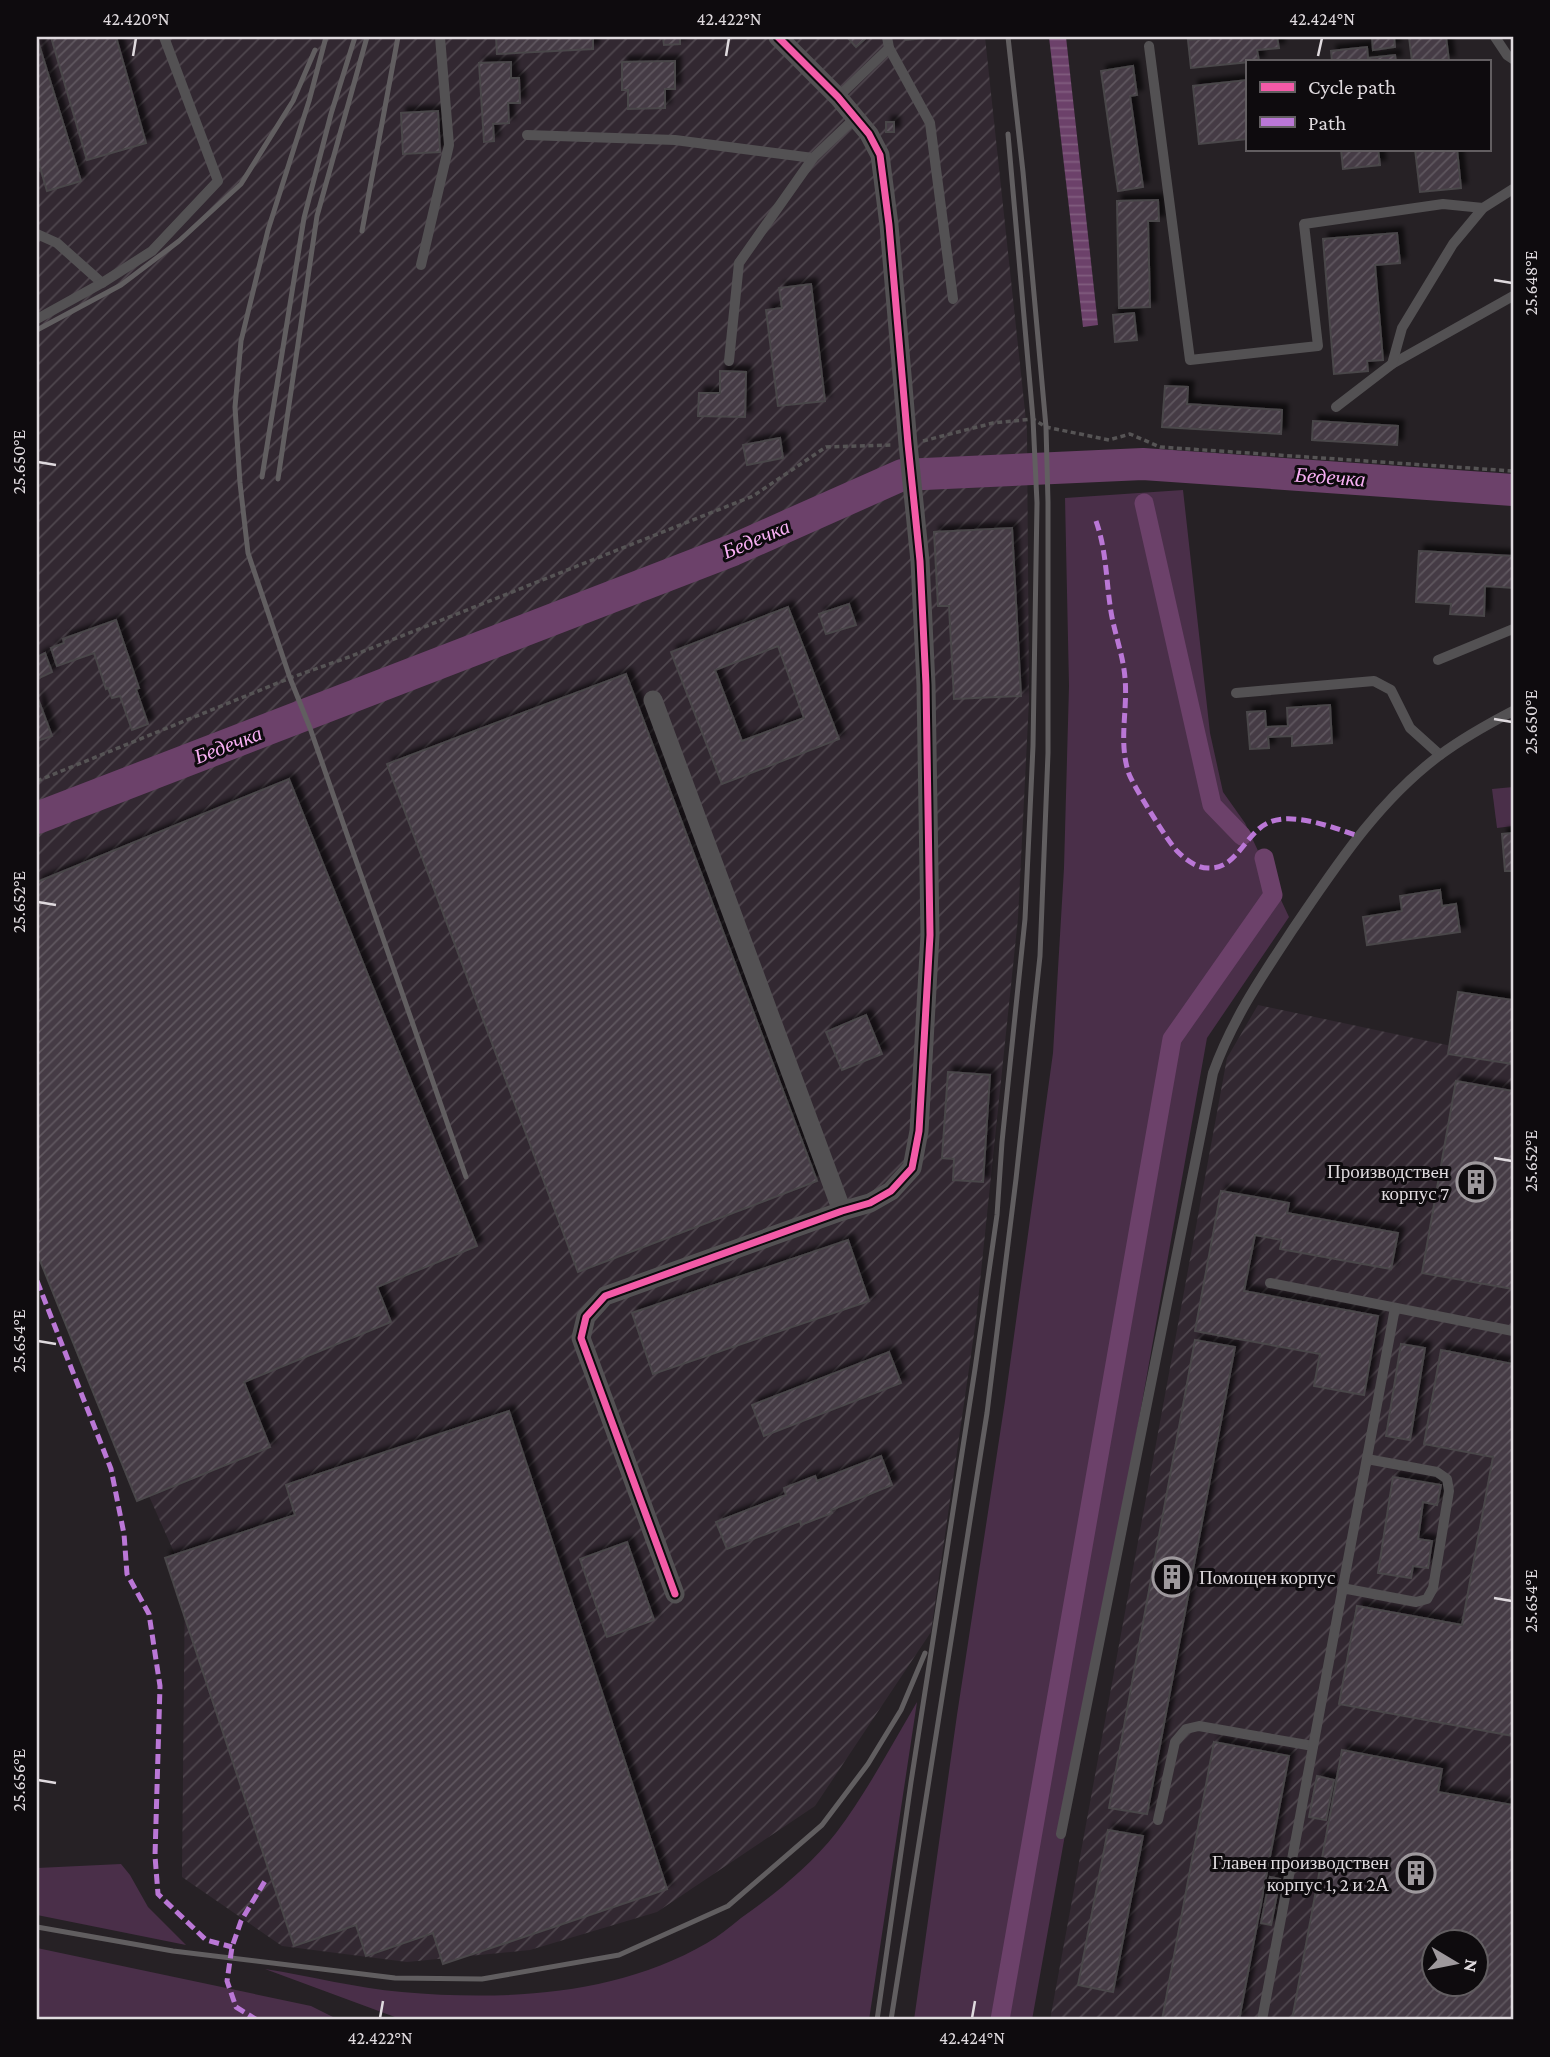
<svg xmlns="http://www.w3.org/2000/svg" width="1550" height="2057" font-family="'Crimson Pro',serif">
  <style>
    .industrial { fill: url(#industrial-furrows); fill-rule: evenodd }
    .grass { fill: #4a2f49 }
    .water { fill: url(#water-rules) }
    .lines { fill: none; stroke-linecap: round; stroke-linejoin: round }
    .canal { stroke: #6c416a; stroke-width: 19 }
    .river { stroke: #6c416a; stroke-width: 32 }
    .building { fill: url(#building-hatch); stroke: #4a464a; stroke-width: 2; fill-rule: evenodd; filter: url(#shadow) }
    .path { stroke: #565455; stroke-width: 3.5; stroke-dasharray: 5 3.5; stroke-linecap: butt }
    .service { stroke: #535153; stroke-width: 10 }
    .minor { stroke: #535153; stroke-width: 19 }
    .rail { stroke: #615e60; stroke-width: 5 }
    .quiet { stroke: #ba77d6; stroke-width: 5; stroke-dasharray: 10 5; stroke-linecap: butt }
    .cycleway-casing { stroke: #0e0b0e; stroke-width: 11 }
    .cycleway { stroke: #f35aa7; stroke-width: 7 }
    .ticks { fill: none; stroke: #dfdade; stroke-width: 2.5 }
    .labels { text-anchor: middle; dominant-baseline: central; stroke-width: 6; stroke-linejoin: round; paint-order: stroke }
    .poi-label { font-size: 19px; fill: #dfdade; stroke: #0e0b0e; text-anchor: end }
    .water-label { font-size: 21px; font-style: italic; fill: #f8aff4; stroke: #0e0b0e }
    .neatline { fill: none; stroke: #dfdade; stroke-width: 2.5 }
    .ticks-label { font-size: 18px; text-anchor: middle; fill: #dfdade }
  </style>
  <defs>
    <pattern id="industrial-furrows" width="10" height="10" patternUnits="userSpaceOnUse" patternTransform="scale(1.75)"><rect width="10" height="10" fill="#322831"/><path d="M-1 1l2-2M0 10L10 0M9 11l2-2" fill="none" stroke="#4f474e"/></pattern>
    <pattern id="water-rules" width="6" height="5" patternUnits="userSpaceOnUse" patternTransform="scale(1.75)"><rect width="6" height="5" fill="#6c416a"/><path d="M0 2.5h6" fill="none" stroke="#815c7f"/></pattern>
    <pattern id="building-hatch" width="6" height="6" patternUnits="userSpaceOnUse" patternTransform="scale(1.75)"><rect width="6" height="6" fill="#453b44"/><path d="M-1 1l2-2M0 6l6-6M5 7l2-2" fill="none" stroke="#5f575f"/></pattern>
    <filter id="shadow"><feDropShadow dx="5.5" dy="-5.5" stdDeviation="2" flood-color="#0009"/></filter>
  </defs>
  <rect width="100%" height="100%" fill="#262125"/>
  <g class="industrial">
    <path d="M37,37h948l42,393 2,271 -11,217 -42,402 -45,312 -116,174 -158,106 -127,38 -123,12 -125,-16 -100,-69 3,-300 -148,-333z"/>
    <path d="M1258,1005l255,54v961h-463l177,-962zM1434,1941h42v42h-42z"/>
  </g>
  <g class="grass">
    <path d="M1183,490l27,243 13,59 22,31 44,94 -82,121 -175,982h-118l43,-305 48,-314 48,-348 11,-185 5,-182 -4,-188z"/>
    <path d="M1513,787v39l-16,2 -5,-39z"/>
    <path d="M917,1702l-48,318h-466l-138,-51c45,7 91,19 137,23 102,9 214,4 305,-49 12,-7 23,-16 34,-25 34,-24 69,-52 95,-85 31,-41 55,-87 81,-131z"/>
    <path d="M121,1864l9,11 18,32 38,38 -149,-30v-47z"/>
    <path d="M37,1948l274,58 28,14h-302z"/>
  </g>
  <path class="water" d="M1049,37h17l32,288 -15,2z"/>
  <g class="lines">
    <g class="canal">
      <path d="M1144,503l68,302 30,31"/>
      <path d="M1000,2020l172,-981 101,-144 -9,-37"/>
    </g>
    <path class="river" d="M37,818l696,-268 169,-75 241,-11 370,26"/>
  </g>
  <g class="building">
    <path d="M51,37h65l30,106 -59,17z"/>
    <path d="M496,37h97v12l-96,5z"/>
    <path d="M663,37h17v7l-16,1z"/>
    <path d="M847,37h20l-11,10z"/>
    <path d="M906,37h32l-32,3z"/>
    <path d="M1221,37h56l2,11 -22,2 2,11 -68,7 -3,-28z"/>
    <path d="M1372,37h22l1,10 -22,3z"/>
    <path d="M1409,37h37l3,24h-37z"/>
    <path d="M37,38l44,143 -34,10 -10,-34z"/>
    <path d="M1367,47l1,11 27,-3 1,6h-64l-1,-10z"/>
    <path d="M675,61v28h-10v19l-37,1v-19h-6v-28z"/>
    <path d="M511,62v16h8l1,25h-12l1,20 -16,1 1,17 -10,1 -5,-79z"/>
    <path d="M1133,66l4,29 -7,1 13,91 -25,4 -17,-120z"/>
    <path d="M1247,80v59l-48,5 -6,-58z"/>
    <path d="M438,111l2,41 -37,2 -2,-41z"/>
    <rect x="886" y="122" width="8" height="10"/>
    <path d="M1341,149h37l2,16 -37,4z"/>
    <path d="M1415,149h42l4,39 -41,4z"/>
    <path d="M1158,200l1,21h-11l2,86 -31,1 -2,-107z"/>
    <path d="M1397,233l3,30 -25,2 8,95 -16,1 1,10 -34,3 -11,-135z"/>
    <path d="M811,284l14,117 -47,5 -12,-96 16,-2 -3,-20z"/>
    <path d="M1134,313l3,27 -22,2 -2,-27z"/>
    <path d="M720,371l26,1 -1,45 -47,-1 1,-23h21z"/>
    <path d="M1165,386l23,1 -1,17 95,6 -1,24 -119,-7z"/>
    <path d="M1313,421l85,5 -1,19 -85,-5z"/>
    <path d="M780,438l3,20 -36,7 -4,-20z"/>
    <path d="M1012,528l9,168 -67,3 -5,-93h-11l-4,-74z"/>
    <path d="M1419,551l94,5v32l-28,-2 -1,30 -34,-2 1,-10 -35,-2z"/>
    <path d="M849,604l7,21 -30,9 -7,-20z"/>
    <path d="M788,607l51,132 -117,45 -51,-132zM778,646l26,72 -62,23 -27,-71z"/>
    <path d="M116,620l23,68 -3,1 12,35 -16,6 -12,-34 -8,2 -4,-10 -2,1 -12,-36 -37,13 -6,-18 13,-5 -1,-4z"/>
    <path d="M45,653l7,19 -15,7v-22z"/>
    <path d="M626,674l191,507 -239,91 -191,-508z"/>
    <path d="M37,696l15,40 -15,5z"/>
    <path d="M1330,705l2,38 -40,3v-10l-24,1 1,11 -19,1 -3,-37 18,-1 1,16 22,-1 -1,-18z"/>
    <path d="M289,779l188,467 -100,41 14,35 -147,60 26,65 -133,54 -100,-248v-371z"/>
    <path d="M1513,833v38h-8l-3,-37z"/>
    <path d="M1440,890l2,16 14,-2 4,28 -93,13 -4,-28 39,-6 -2,-15z"/>
    <path d="M1458,992l55,8v64l-65,-10z"/>
    <path d="M866,1015l16,39 -40,16 -16,-38z"/>
    <path d="M948,1072l42,3 -7,107 -30,-2 1,-21 -12,-1z"/>
    <path d="M1456,1081l57,10v198l-91,-16z"/>
    <path d="M1221,1191l68,12 -2,10 111,20 -7,36 -111,-20 2,-9 -27,-5 -11,56 134,25 -14,79 -50,-9 6,-32 -125,-23z"/>
    <path d="M848,1240l21,61 -216,73 -21,-61z"/>
    <path d="M1195,1340l40,7 -88,467 -38,-6z"/>
    <path d="M1401,1344l24,4 -15,92 -24,-4z"/>
    <path d="M1441,1350l72,14v372l-174,-32 18,-98 105,19 31,-168 -69,-13z"/>
    <path d="M889,1352l12,31 -137,53 -12,-31z"/>
    <path d="M509,1411l158,478 -224,75 -10,-31 -67,23 -10,-31 -62,21 -129,-388 130,-43 -9,-30z"/>
    <path d="M881,1456l11,29 -61,25 1,3 -31,12 -1,-4 -73,28 -11,-27 70,-27 -2,-7 31,-12 2,5z"/>
    <path d="M1393,1477l48,8 -4,20 -14,-3 -5,37 14,2 -4,27 -15,-2 -2,12 -33,-5z"/>
    <path d="M627,1542l27,78 -47,17 -27,-78z"/>
    <path d="M1214,1742l75,14 -50,264h-77z"/>
    <path d="M1342,1750l100,19 -4,23 75,13v215h-221zM1434,1941h42v42h-42z"/>
    <path d="M1317,1776l17,4 -8,40 -17,-3z"/>
    <path d="M1108,1830l35,6 -30,156 -35,-7z"/>
    <path d="M1270,1877l10,2 -9,46 -10,-2z"/>
  </g>
  <g class="lines">
    <g class="path">
      <path d="M923,441l70,-18 40,-4 13,8 63,13 21,-6 30,13 353,24"/>
      <path d="M37,781l253,-103 59,-21 404,-161 73,-49 66,-2"/>
    </g>
    <g class="service">
      <path d="M887,37l2,11 41,75 23,176"/>
      <path d="M1495,37l12,18 6,4"/>
      <path d="M1149,46l41,314 128,-14 -14,-122 139,-20 40,4"/>
      <path d="M838,97l51,-49"/>
      <path d="M527,135l148,5 138,18"/>
      <path d="M37,234l20,9 45,40"/>
      <path d="M421,265l28,-120 -9,-108"/>
      <path d="M37,319l65,-36 50,-32 66,-70 -54,-144"/>
      <path d="M729,361l10,-98 74,-105 42,-40"/>
      <path d="M1392,364l121,-68"/>
      <path d="M1336,407l56,-43 10,-36 51,-84 30,-36 30,-19"/>
      <path d="M1438,660l75,-31"/>
      <path d="M1236,693l138,-12 17,9 19,38 30,27"/>
      <path d="M1270,1283l243,48"/>
      <path d="M1342,1588l74,14 11,-3 6,-11 16,-97 -2,-12 -10,-7 -70,-13"/>
      <path d="M1158,1820l17,-78 11,-13 13,-3 114,20"/>
      <path d="M1061,1834l152,-761c19,-53 49,-97 80,-144 43,-63 85,-128 147,-174 23,-17 48,-31 73,-44"/>
      <path d="M1262,2020l133,-712"/>
    </g>
    <g class="minor">
      <path d="M653,700l189,511"/>
      <path d="M675,1594l-94,-256 5,-21 19,-21 237,-85 28,-8 21,-12 21,-23 7,-37 11,-196 -4,-250 -6,-124 -12,-117 -19,-219 -9,-70 -11,-21 -31,-37 -60,-60"/>
    </g>
    <g class="rail">
      <path d="M326,37l-17,64 -41,129 -27,111 -6,66 5,76 8,70 42,125 20,50 156,449"/>
      <path d="M362,231l36,-194"/>
      <path d="M37,330l84,-45 58,-44 62,-57 52,-83 22,-51"/>
      <path d="M262,477l42,-259 27,-104 24,-77"/>
      <path d="M278,479l39,-263 50,-179"/>
      <path d="M37,1927l136,24 222,27 87,1 137,-24 109,-49 94,-81 46,-61 33,-54 24,-57"/>
      <path d="M877,2020l34,-238 64,-413 22,-154 5,-73 23,-223 8,-173 4,-243 -4,-84 -25,-285"/>
      <path d="M891,2020l96,-607 29,-234 24,-223 8,-203v-251l-2,-75 -23,-255 -15,-135"/>
    </g>
    <g class="quiet">
      <path d="M1096,521c10,28 10,56 14,84 3,25 13,48 15,73 3,32 -7,64 4,96 4,11 39,68 48,77 8,8 19,17 31,17 29,2 38,-37 62,-46 24,-10 65,6 88,14"/>
      <path d="M37,1281l74,188 13,65 3,40 22,40 11,72 -5,170 3,38 48,46 26,7"/>
      <path d="M257,2020l-21,-13 -9,-26 5,-34 9,-26 24,-40"/>
    </g>
    <g class="cycleway-casing">
      <path id="cycleway" d="M675,1594l-94,-256 5,-21 19,-21 237,-85 28,-8 21,-12 21,-23 7,-37 11,-196 -4,-250 -6,-124 -12,-117 -19,-219 -9,-70 -11,-21 -31,-37 -60,-60"/>
    </g>
    <use href="#cycleway" class="cycleway"/>
  </g>
  <path class="ticks" d="M133,56l3,-18M726,56l3,-18M1318,56l4,-18M1494,280l18,3M38,462l18,3M1494,719l18,3M38,902l18,3M1494,1158l18,3M38,1341l18,3M1494,1598l18,3M38,1780l18,3M380,2018l3,-17M972,2018l3,-17"/>
  <defs>
    <g id="building-ring" transform="scale(2.0125)"><circle r="9.5" fill="#0e0b0e" stroke="#9e999d" stroke-width="1.5"/><path d="M-4-6H4V6H1V3H-1V6H-4ZM-2.5-4.3h1.7v1.8h-1.7ZM.8-4.3h1.7v1.8H.8ZM-2.5-1h1.7V.8h-1.7ZM.8-1h1.7V.8H.8Z" fill="#9e999d"/></g>
  </defs>
  <g fill-rule="evenodd">
    <use href="#building-ring" x="1476" y="1182"/>
    <use href="#building-ring" x="1172" y="1577"/>
    <use href="#building-ring" x="1416" y="1873"/>
  </g>
  <g class="labels">
    <g class="poi-label">
      <text x="1449" y="1171">Производствeн<tspan x="1449" dy="22">корпус 7</tspan></text>
      <text x="1199" y="1577" text-anchor="start">Помощен корпус</text>
      <text x="1389" y="1862">Главен производствен<tspan x="1389" dy="22">корпус 1, 2 и 2А</tspan></text>
    </g>
    <g class="water-label">
      <text transform="translate(1330 477) rotate(4)">Бедечка</text>
      <text transform="translate(756 539) rotate(-23)">Бедечка</text>
      <text transform="translate(228 745) rotate(-21)">Бедечка</text>
    </g>
  </g>
  <rect width="1550" height="2057" fill="none" stroke="#0e0b0e" stroke-width="77"/>
  <rect x="1246" y="60" width="245" height="91" fill="#0e0b0e" stroke="#625e61" stroke-width="2"/>
  <rect x="1260" y="82" width="35" height="10" fill="#f35aa7" stroke="#625e61" stroke-width="2"/>
  <text x="1308" y="94" font-size="21" fill="#dfdade">Cycle path</text>
  <rect x="1260" y="117" width="35" height="10" fill="#ba77d6" stroke="#625e61" stroke-width="2"/>
  <text x="1308" y="130" font-size="21" fill="#dfdade">Path</text>
  <g transform="translate(1455 1963) rotate(100)"><circle r="33" fill="#0e0b0e" stroke="#625e61" stroke-width="2"/>
  <path d="M0-5L12 26L0 18L-12 26Z" fill="#9e999d"/>
  <text y="-10" font-size="19" font-weight="bold" text-anchor="middle" fill="#dfdade">N</text>
  </g>
  <rect x="38" y="38" width="1474" height="1980" class="neatline"/>
  <g class="ticks-label">
    <text x="136" y="25">42.420°N</text>
    <text x="729" y="25">42.422°N</text>
    <text x="1322" y="25">42.424°N</text>
    <text transform="translate(1531 283) rotate(-90)" y="6">25.648°E</text>
    <text transform="translate(19 462) rotate(-90)" y="6">25.650°E</text>
    <text transform="translate(1531 722) rotate(-90)" y="6">25.650°E</text>
    <text transform="translate(19 902) rotate(-90)" y="6">25.652°E</text>
    <text transform="translate(1531 1161) rotate(-90)" y="6">25.652°E</text>
    <text transform="translate(19 1341) rotate(-90)" y="6">25.654°E</text>
    <text transform="translate(1531 1601) rotate(-90)" y="6">25.654°E</text>
    <text transform="translate(19 1780) rotate(-90)" y="6">25.656°E</text>
    <text x="380" y="2044">42.422°N</text>
    <text x="972" y="2044">42.424°N</text>
  </g>
</svg>
